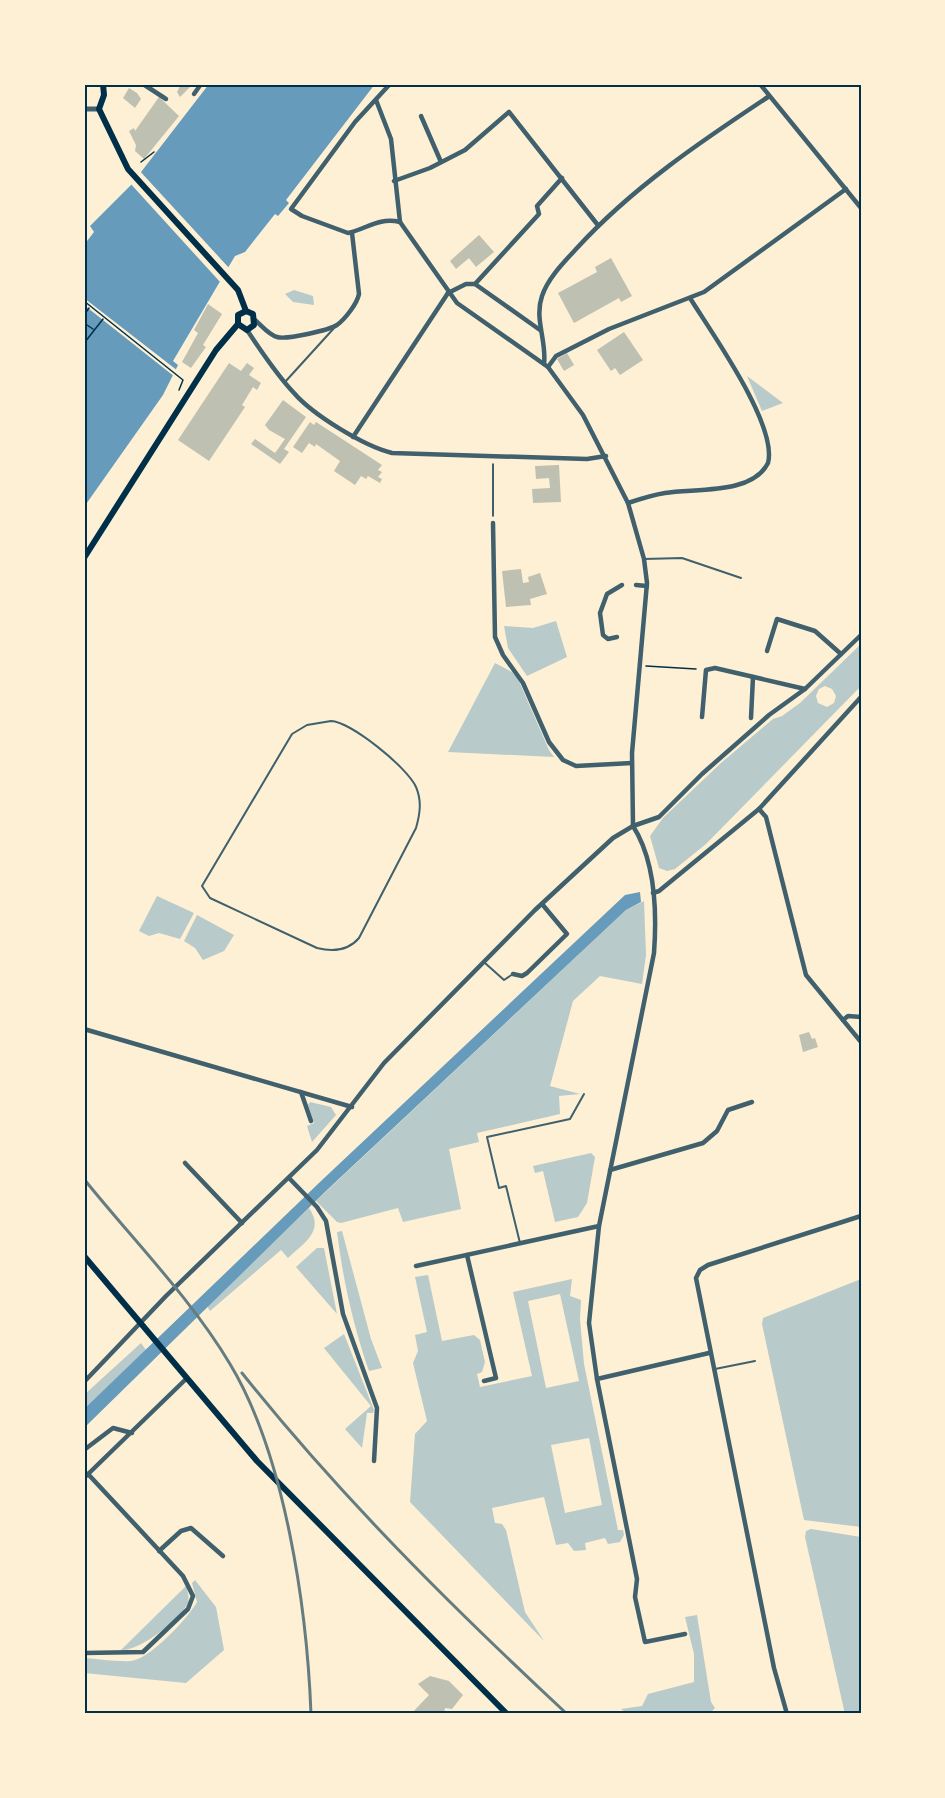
<svg xmlns="http://www.w3.org/2000/svg" width="945" height="1798" font-family="Inter,sans-serif">
  <style>
    .green { fill: #b9caca; fill-rule: evenodd }
    .water { fill: #669bbc }
    .pier { fill: #fdf0d5 }
    .building { fill: #bec0b2 }
    .lines { fill: none; stroke-linecap: round; stroke-linejoin: round }
    .path { stroke: #003049; stroke-width: 1.5 }
    .service { stroke: #3f606c; stroke-width: 2 }
    .minor { stroke: #3f606c; stroke-width: 4.5 }
    .tertiary { stroke: #3f606c; stroke-width: 5 }
    .secondary { stroke: #003049; stroke-width: 6 }
    .rail { stroke: #657d81; stroke-width: 3 }
    .neatline { fill: none; stroke: #003049; stroke-width: 2 }
  </style>
  <rect width="100%" height="100%" fill="#fdf0d5"/>
  <g class="green">
    <path d="M294,290l19,6 1,9 -21,-3 -8,-8z"/>
    <path d="M747,376l36,27 -21,8z"/>
    <path d="M556,621l11,36 -40,19 -19,-28 -4,-22 29,2z"/>
    <path d="M861,644v42l-155,158 -31,25 -8,2 -8,-3 -9,-32 13,-18 58,-55 52,-44 9,-3 18,-13zM825,686l7,3 4,7 -2,7 -7,4 -9,-4 -2,-7 3,-7z"/>
    <path d="M495,663l17,9 6,7 31,71 5,7 -106,-5z"/>
    <path d="M157,896l37,17 -14,26 -21,-6 -10,3 -10,-5z"/>
    <path d="M644,901l2,54 -4,29 -42,-8 -27,25 -23,85 30,8 -21,2 1,18 -83,19 2,9 -30,7 12,60 -58,13 -5,-14 -57,15 -4,-1 -21,-21 310,-291z"/>
    <path d="M197,915l37,20 -10,16 -21,9 -8,-12 -11,-7z"/>
    <path d="M310,1102l21,5 5,8 -24,27 -5,-16 7,-3 -6,-18z"/>
    <path d="M591,1153l4,4 -8,46 -9,14 -23,5 -12,-51 -8,2 -2,-7z"/>
    <path d="M309,1208c16,23 -5,35 -21,50l-7,-8 -71,61 -3,-5z"/>
    <path d="M342,1231l29,108 11,29 -13,3c-16,-46 -26,-91 -32,-139z"/>
    <path d="M317,1248h7l13,66 -41,-47z"/>
    <path d="M428,1275l14,66 32,-6 6,5 5,22 -3,10 -5,2 3,13 52,-11 -19,-84 59,-13 -2,17 11,4 -1,19 4,45 34,166h5l1,5 -4,7 -12,2 -3,-6 -20,5 1,7 -12,1 -6,-8 -12,2 -12,-48 -52,11 3,15 7,1 4,6 19,82 19,29 -134,-139 5,-68 12,-13 -14,-58 5,-12 -3,-16 12,-3 -12,-55zM560,1294l19,87 -33,7 -18,-87zM589,1438l13,67 -37,8 -14,-68z"/>
    <path d="M861,1279v248l-57,-7 -42,-196 1,-6z"/>
    <path d="M344,1334l30,76 -1,3h-6l-5,35 -17,-19 26,-23 -47,-58z"/>
    <path d="M141,1343l5,7 -62,59v-14z"/>
    <path d="M811,1529l50,8v177h-16l-40,-177 1,-6z"/>
    <path d="M195,1580l21,27 8,43 -38,33 -102,-10v-15c15,1 32,4 47,3 18,-1 58,-44 66,-59l-5,-19z"/>
    <path d="M186,1586c2,7 4,13 1,19 -10,16 -47,46 -66,45z"/>
    <path d="M697,1615l14,87 4,6 -6,6h-81l-7,-5 21,-3 6,-12 46,-12v-28l-9,-37z"/>
  </g>
  <g class="water">
    <path d="M209,84h166l-89,116 3,3 -11,13 -3,-2 -30,38 -10,4 -62,105 5,4 -15,30 -79,112v-262l10,-13 -4,-6 41,-41z"/>
    <path d="M640,892l1,10 -15,8 -300,281 -242,237v-19l236,-227 305,-287z"/>
  </g>
  <g class="pier">
    <path d="M138,169l92,100 -9,14 -92,-101z"/>
    <path d="M84,298l94,73 -3,6 -91,-72z"/>
  </g>
  <g class="building">
    <path d="M181,84l9,3 -10,10 -3,-5z"/>
    <path d="M129,88l8,5 4,6 -6,9 -12,-10z"/>
    <path d="M159,97l20,19 -35,43 -9,-8 1,-6 -7,-14 5,-3 1,3z"/>
    <path d="M479,235l15,17 -18,15 -7,-9 -13,11 -6,-8z"/>
    <path d="M611,258l21,38 -11,6 -2,-4 -45,25 -16,-30 39,-21 -2,-5z"/>
    <path d="M208,304l14,10 -19,31 3,2 -15,21 -9,-6 16,-29 -4,-3z"/>
    <path d="M624,332l19,28 -23,15 -5,-7 -4,3 -14,-21z"/>
    <path d="M567,353l7,12 -10,6 -7,-12z"/>
    <path d="M229,363l12,8 6,-8 7,5 -5,7 12,8 -4,7 -4,-3 -11,18 3,2 -36,54 -31,-21z"/>
    <path d="M283,400l23,17 -22,32 5,3 -9,12 -29,-20 4,-5 20,14 10,-14 -16,-9 -4,-5z"/>
    <path d="M310,422l4,3 2,-3 66,43 -4,5 4,2 -4,5 4,2 -2,4 -12,-7 -2,3 -5,-3 -6,9 -21,-14 6,-10 -24,-17 -1,3 -6,-4 -7,10 -9,-6z"/>
    <path d="M559,465l2,37 -28,1 -1,-14 18,-1 -1,-10 -13,1 -1,-13z"/>
    <path d="M521,569l2,14 6,-1 -1,-5 12,-4 7,21 -17,5 1,6 -25,2 -4,-36z"/>
    <path d="M809,1032l3,7 3,-1 3,9 -15,5 -4,-17z"/>
    <path d="M430,1676l19,5 14,14 -11,14 -7,-1 -1,6h-33l18,-19 -11,-11z"/>
  </g>
  <g class="lines">
    <g class="path">
      <path d="M141,162l13,-10"/>
      <path d="M84,301l99,79 -4,10"/>
      <path d="M84,315l5,-7"/>
      <path d="M84,323l9,6"/>
      <path d="M85,342l18,-23"/>
      <path d="M493,464v52"/>
      <path d="M646,666l50,3"/>
    </g>
    <g class="service">
      <path d="M285,382l50,-55"/>
      <path d="M644,559l38,-1 59,20"/>
      <path d="M331,721c20,1 76,46 85,66 6,14 4,27 0,41l-57,110c-11,13 -26,14 -42,10l-107,-50 -8,-12 90,-152 15,-9z"/>
      <path d="M485,963l19,17 9,-6"/>
      <path d="M520,1243l-14,-57 -7,2 -12,-51 83,-18 14,-25"/>
      <path d="M715,1369l40,-8"/>
    </g>
    <g class="minor">
      <path d="M143,84l23,15"/>
      <path d="M390,84l-35,38 -64,87 11,7 46,17c19,-4 30,-16 52,-11"/>
      <path d="M760,84l101,124"/>
      <path d="M194,94l7,-10"/>
      <path d="M376,100l15,39 9,83"/>
      <path d="M421,116l20,46"/>
      <path d="M394,181l36,-13 35,-18 44,-38 88,112"/>
      <path d="M400,222l57,81 91,64 35,48 45,88 16,56 3,24 -15,170 1,73"/>
      <path d="M475,284l64,-70 -2,-8 25,-28"/>
      <path d="M448,293l18,-9h9l65,46"/>
      <path d="M255,320c7,6 14,15 22,17 10,3 52,-7 60,-12 8,-6 20,-21 22,-31l-7,-61"/>
      <path d="M247,330c14,21 29,44 47,63 19,22 70,53 98,60l195,6 19,-3"/>
      <path d="M544,364c3,-23 -10,-45 -2,-68 6,-18 22,-34 35,-48 55,-60 123,-106 191,-151"/>
      <path d="M548,367l8,-11 53,-27 95,-37 142,-103"/>
      <path d="M353,437l95,-144"/>
      <path d="M628,503c12,-4 24,-8 37,-10 30,-5 87,2 103,-30 10,-38 -57,-131 -78,-165"/>
      <path d="M493,523l2,114 8,18 20,28 26,59 14,18 13,6 56,-3"/>
      <path d="M636,585l11,1"/>
      <path d="M617,637l-9,2 -5,-4 -3,-22 7,-19 15,-9"/>
      <path d="M767,651l10,-32 38,12 26,23"/>
      <path d="M702,717l4,-47 9,-2 90,21"/>
      <path d="M751,718l2,-41"/>
      <path d="M759,809l7,8 40,158 55,67"/>
      <path d="M633,826c23,36 24,86 21,127l-55,273 -10,97 8,56 40,200 -2,18 10,45 40,-8"/>
      <path d="M653,893l6,-2 100,-82 102,-112"/>
      <path d="M513,974l9,2 5,-3 40,-39 -25,-30"/>
      <path d="M843,1020l5,-4 13,1"/>
      <path d="M84,1029l268,78"/>
      <path d="M301,1092l10,29"/>
      <path d="M185,1163l57,60"/>
      <path d="M610,1170l93,-27 14,-12 11,-21 24,-8"/>
      <path d="M289,1178l28,29 9,14 17,93 34,94 -3,53"/>
      <path d="M467,1255l29,123 -12,3"/>
      <path d="M416,1266l183,-40"/>
      <path d="M597,1379l112,-26"/>
      <path d="M84,1382l82,-86 151,-146 67,-87 151,-153 78,-72 20,-12 26,-9 43,-43 67,-59 36,-26 56,-54"/>
      <path d="M84,1450l29,-22 19,5"/>
      <path d="M84,1478l102,-99"/>
      <path d="M159,1551l22,-20 10,-3 32,28"/>
      <path d="M84,1653l59,-1 45,-43 5,-13 -10,-20 -95,-102"/>
      <path d="M787,1714l-13,-46 -78,-390 4,-8 8,-5 153,-49"/>
    </g>
    <path class="tertiary" d="M84,109h15"/>
    <g class="secondary">
      <path d="M103,84l1,11 -5,14 29,60 110,121 8,21 7,3 1,11 -7,5 -9,-6"/>
      <path d="M238,324v-9l8,-4"/>
      <path d="M84,558l132,-208 22,-26"/>
      <path d="M84,1256l173,205 250,253"/>
    </g>
    <g class="rail">
      <path d="M84,1179c48,60 106,118 146,185 55,91 77,244 81,350"/>
      <path d="M242,1373c98,123 210,234 325,341"/>
    </g>
  </g>
  <rect width="945" height="1798" fill="none" stroke="#fdf0d5" stroke-width="171"/>
  <rect x="86" y="86" width="774" height="1626" class="neatline"/>
</svg>
